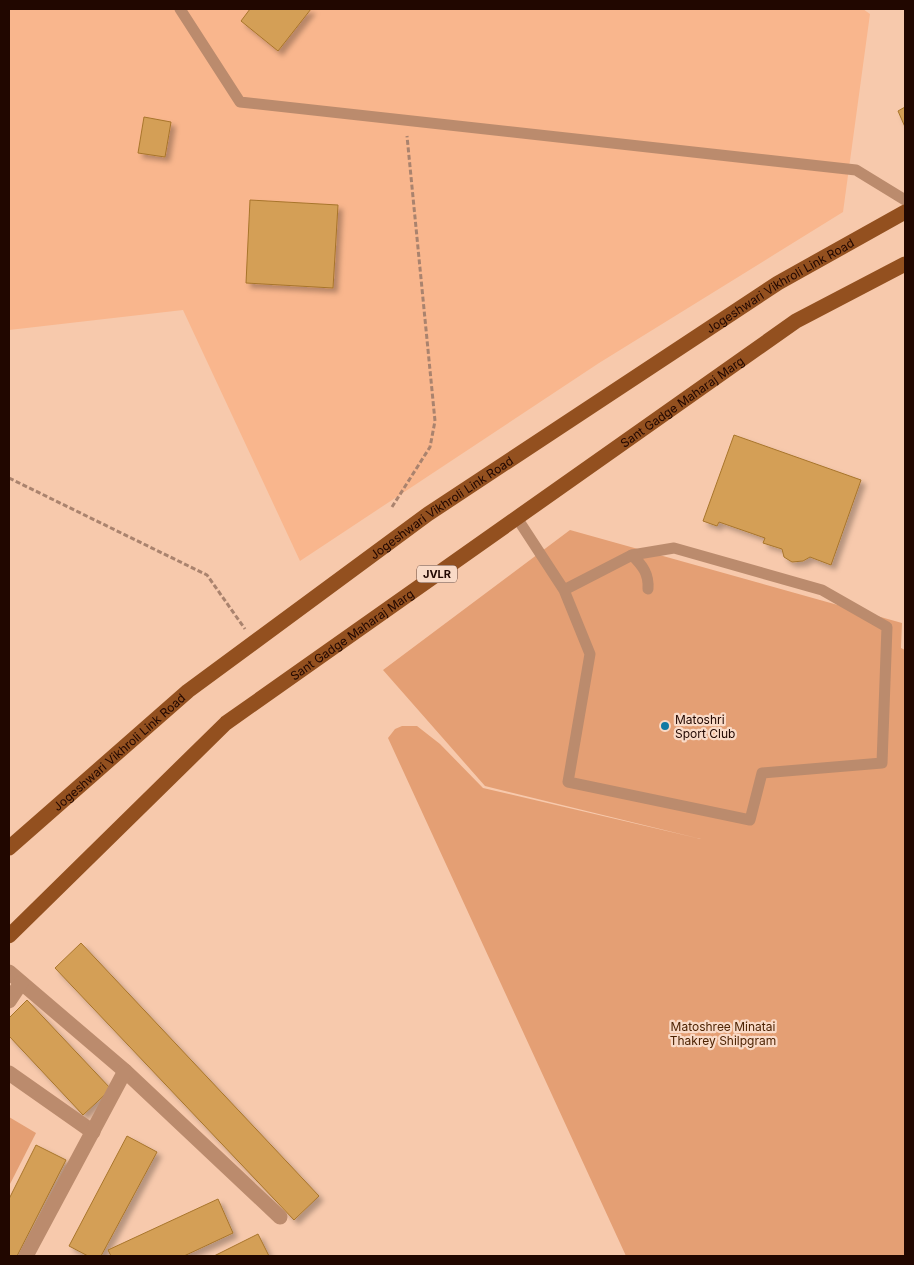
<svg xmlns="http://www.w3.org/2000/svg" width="914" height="1265" font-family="Inter,sans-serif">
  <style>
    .built { fill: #f9b68d }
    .green { fill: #e49f74 }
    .building { fill: #d49f57; stroke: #a8752b; filter: url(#shadow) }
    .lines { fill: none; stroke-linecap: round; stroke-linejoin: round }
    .path { stroke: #aa836e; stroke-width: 3; stroke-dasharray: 5 2.5; stroke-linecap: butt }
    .lane { stroke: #bb8b6d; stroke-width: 11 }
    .street { stroke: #bb8b6d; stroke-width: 15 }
    .primary { stroke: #93501f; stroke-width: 15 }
    .poi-dot { fill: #107aa4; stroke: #f9dac7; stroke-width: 2 }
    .labels { text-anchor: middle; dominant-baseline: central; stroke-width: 4.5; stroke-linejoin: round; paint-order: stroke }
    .shield { fill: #f9dac7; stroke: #62463c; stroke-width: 1 }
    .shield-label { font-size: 11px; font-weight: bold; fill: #210700 }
    .street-label { font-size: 12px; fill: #210700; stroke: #f9dac7 }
    .poi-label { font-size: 12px; fill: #210700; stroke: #f9dac7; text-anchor: start }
    .park-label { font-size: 12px; fill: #4d2303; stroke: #f9dac7 }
  </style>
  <defs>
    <filter id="shadow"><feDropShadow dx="4.5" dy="4.5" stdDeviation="2.5" flood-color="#0004"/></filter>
  </defs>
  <rect width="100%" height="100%" fill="#f7c9ac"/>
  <path class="built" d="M9,9h854l7,5 -27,198 -244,151 -299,198 -117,-251 -174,20z"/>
  <g class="green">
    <path d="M570,530l332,93 -1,25 4,2v606h-279l-238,-518 7,-9 7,-3h15l23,18 43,44 218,51 -216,-53 -102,-116z"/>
    <path d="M9,1117l27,16 -27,53z"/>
  </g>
  <g class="building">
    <path d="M250,9h61l-33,42 -37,-30z"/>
    <path d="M905,107v20l-7,-16z"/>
    <path d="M144,117l27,5 -6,35 -27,-4z"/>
    <path d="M250,200l88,5 -5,83 -87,-5z"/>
    <path d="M734,435l127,45 -30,85 -21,-8 -7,4 -11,1 -8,-5 -2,-8 -19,-6 2,-5 -46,-16 -2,4 -14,-5z"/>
    <path d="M81,943l238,253 -25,24 -239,-252z"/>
    <path d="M27,1000l84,89 -28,26 -74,-79v-18z"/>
    <path d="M127,1136l30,16 -56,104h-13l-19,-10z"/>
    <path d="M36,1145l30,15 -49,96h-8v-57z"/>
    <path d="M218,1199l15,34 -49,23h-73l-3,-6z"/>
    <path d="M258,1234l11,22h-55z"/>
  </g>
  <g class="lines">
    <g class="path">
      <path d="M9,478l198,97 38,54"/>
      <path d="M392,507l38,-60 5,-26 -28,-285"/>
    </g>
    <g class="lane">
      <path d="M180,9l60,93 616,68 49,30"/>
      <path d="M517,518l47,72 26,64 -22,128 182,38 12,-47 120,-10 5,-136 -65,-37 -148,-42 -42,7 -68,35"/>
      <path d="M632,555c11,11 17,19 16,34"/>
    </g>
    <g class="street">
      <path d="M9,972l116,99 155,146"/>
      <path d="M9,1001l12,-18"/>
      <path d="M9,1073l84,59"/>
      <path d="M26,1256l99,-185"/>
    </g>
    <g class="primary">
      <path id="s1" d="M9,848l179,-157 240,-177 350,-231 127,-71"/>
      <path id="s2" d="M9,936l217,-213 570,-402 109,-57"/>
    </g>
  </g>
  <circle class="poi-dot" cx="665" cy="726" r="5"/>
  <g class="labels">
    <rect class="shield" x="417" y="565.5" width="40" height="17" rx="4"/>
    <g class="shield-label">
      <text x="437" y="574">JVLR</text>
    </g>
    <g class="street-label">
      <text stroke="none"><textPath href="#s1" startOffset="956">Jogeshwari Vikhroli Link Road</textPath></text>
      <text stroke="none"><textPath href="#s2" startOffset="862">Sant Gadge Maharaj Marg</textPath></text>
      <text stroke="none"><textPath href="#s1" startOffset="551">Jogeshwari Vikhroli Link Road</textPath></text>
      <text stroke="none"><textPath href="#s2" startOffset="458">Sant Gadge Maharaj Marg</textPath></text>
      <text stroke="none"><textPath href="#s1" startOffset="146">Jogeshwari Vikhroli Link Road</textPath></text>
    </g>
    <g class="poi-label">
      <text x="675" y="719">Matoshri<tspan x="675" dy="14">Sport Club</tspan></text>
    </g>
    <g class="park-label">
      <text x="723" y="1026">Matoshree Minatai<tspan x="723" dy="14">Thakrey Shilpgram</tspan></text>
    </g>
  </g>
  <rect width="914" height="1265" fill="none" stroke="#210700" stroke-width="20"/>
</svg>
